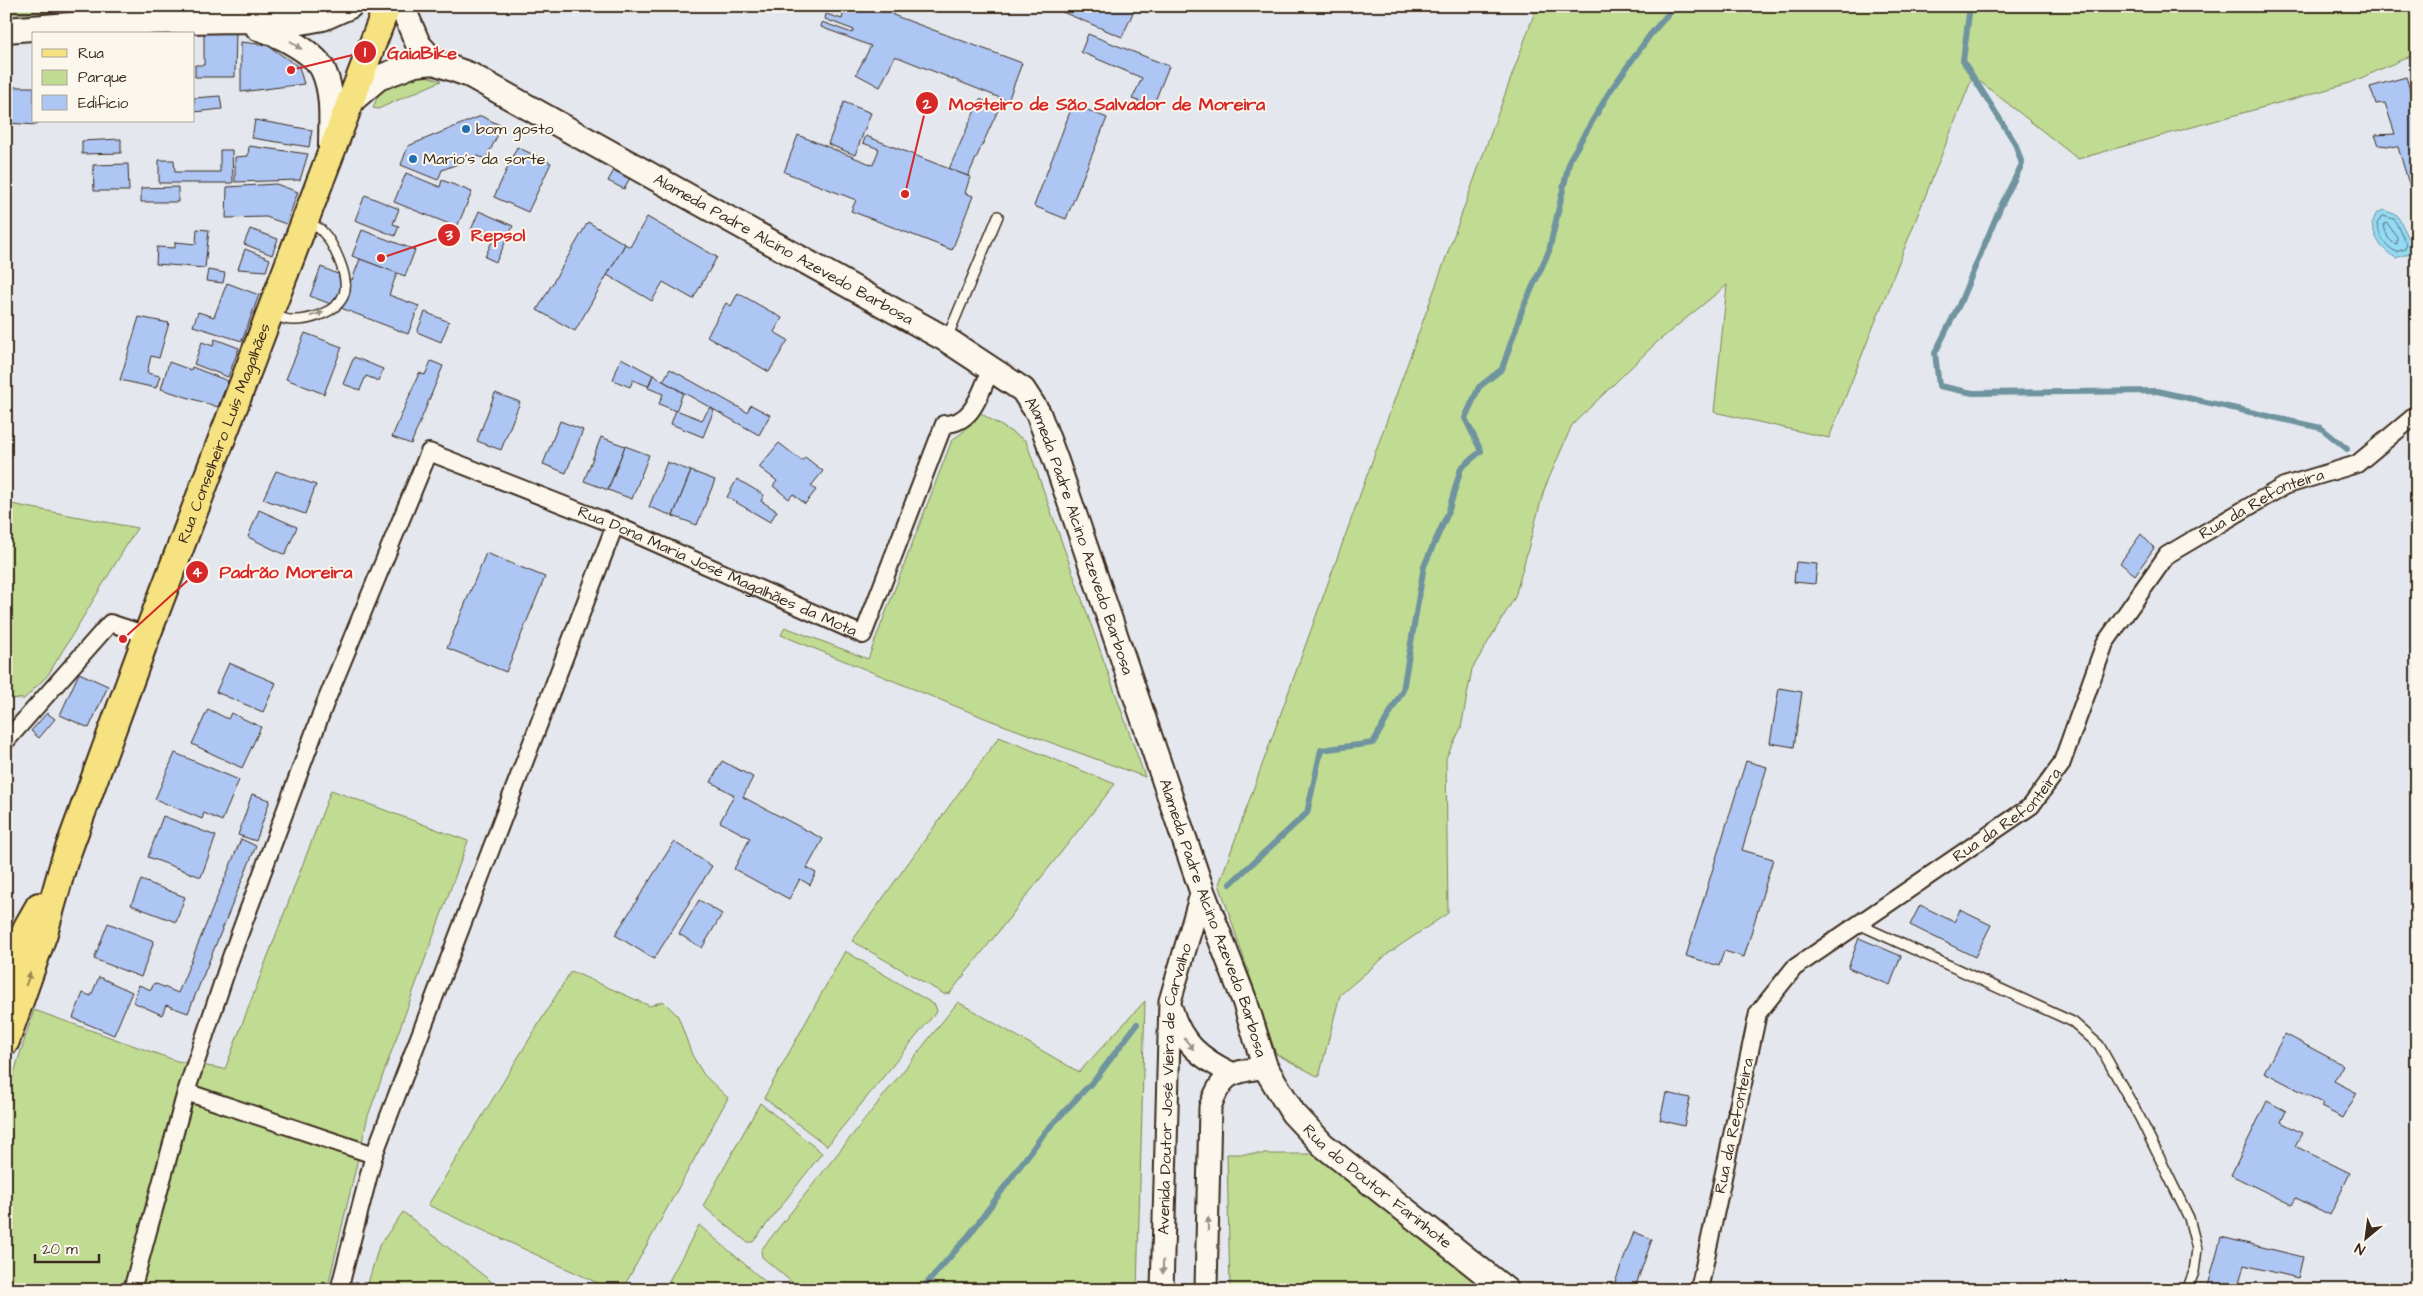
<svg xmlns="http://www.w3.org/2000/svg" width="2423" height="1296" font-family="'Architects Daughter',sans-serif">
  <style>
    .green { fill: #c0db92; stroke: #7e8258 }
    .water { fill: #93daf5; stroke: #70949f }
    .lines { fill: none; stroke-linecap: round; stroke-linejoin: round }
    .shore { stroke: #5e7074; stroke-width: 1 }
    .stream { stroke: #70949f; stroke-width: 6 }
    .building { fill: #adc6f4; stroke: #3b2a1e }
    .service-casing { stroke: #3b2a1e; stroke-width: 12 }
    .minor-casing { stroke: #3b2a1e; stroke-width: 20 }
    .tertiary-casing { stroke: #3b2a1e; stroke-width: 25 }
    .secondary-casing { stroke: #3b2a1e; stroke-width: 28 }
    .primary-casing { stroke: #3b2a1e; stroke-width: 30 }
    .service { stroke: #fbf7ec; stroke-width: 9 }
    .minor { stroke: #fbf7ec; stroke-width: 16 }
    .tertiary { stroke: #fbf7ec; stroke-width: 21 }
    .secondary { stroke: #fbf7ec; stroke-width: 24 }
    .primary { stroke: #f7e281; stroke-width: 26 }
    .oneway { fill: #9b9085 }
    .oneway2 { fill: #998650 }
    .poi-dot { fill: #1f6fb2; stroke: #fbf7ec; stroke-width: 2 }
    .labels { text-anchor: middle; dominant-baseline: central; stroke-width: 4; stroke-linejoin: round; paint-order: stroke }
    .poi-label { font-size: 16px; fill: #3b2a1e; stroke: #fbf7ec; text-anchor: start }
    .street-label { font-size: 16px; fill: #3b2a1e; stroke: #fbf7ec }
    .leader { fill: none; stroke: #d62828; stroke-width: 2 }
    .callout-dot { fill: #d62828; stroke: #fbf7ec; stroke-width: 2 }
    .mark-label { font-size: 15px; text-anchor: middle; font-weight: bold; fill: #fff }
    .callout-label { font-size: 18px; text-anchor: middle; font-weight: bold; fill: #d62828; stroke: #fbf7ec; stroke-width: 4; stroke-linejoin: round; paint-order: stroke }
  </style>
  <rect width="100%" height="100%" fill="#e4e8ee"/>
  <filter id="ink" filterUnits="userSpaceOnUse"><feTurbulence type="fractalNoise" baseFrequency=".02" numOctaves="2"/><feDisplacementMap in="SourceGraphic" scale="10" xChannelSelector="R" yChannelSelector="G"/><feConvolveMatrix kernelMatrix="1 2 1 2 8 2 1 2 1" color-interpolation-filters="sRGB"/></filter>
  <g filter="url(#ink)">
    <g class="green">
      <path d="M6,6h89v5l-89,3z"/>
      <path d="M1537,6h880v47l-67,30 -272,76 -105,-83 -144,362 -115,-26 13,-127 -71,58 -84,82 -28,65 -29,107 -43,72 -11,59 -15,30 2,155 -59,40 -49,42 -21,82 -43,-23 -57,-170z"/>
      <path d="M416,72l25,9 -63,28 -5,-1 10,-26z"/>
      <path d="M977,411l49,30 119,336 -153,-56 -211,-86 4,-8 83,32 84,-219 11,-8z"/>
      <path d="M6,503l131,25 -89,147 -24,24 -18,-1z"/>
      <path d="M999,737l116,47 -165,209 -6,1 -92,-53z"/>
      <path d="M331,790l137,51 -100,275 -41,174h-321v-192l28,-88 143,51 48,8z"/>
      <path d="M845,951l90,54 2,6 -110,135 -63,-48z"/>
      <path d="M571,971l79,35 13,-5 15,15 14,39 12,20 24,23 -106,192h-9l-185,-85z"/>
      <path d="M1145,1001l-8,289h-336l-39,-33 -1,-7 197,-248 121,70z"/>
      <path d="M760,1103l62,50 -69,89h-6l-44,-36z"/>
      <path d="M1227,1154h90l169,136h-256z"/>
      <path d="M403,1212l99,78h-136l13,-44z"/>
      <path d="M699,1225l76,65h-111z"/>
    </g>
    <path class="water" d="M2383,210l14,5 15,29 -2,9 -14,5c-15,-9 -20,-17 -24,-34l4,-10z"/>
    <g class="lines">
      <g class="shore">
        <path d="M2383,216l11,3 13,25 -2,5 -9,3c-12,-7 -16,-15 -19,-28z"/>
        <path d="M2387,223l10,14v7c-9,-2 -11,-10 -13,-19z"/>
      </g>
      <g class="stream">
        <path d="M1970,6l-7,55 52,82 7,21 -22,44 -41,97 -24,48 4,33 34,7 184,-2 164,37 26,21"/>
        <path d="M1230,884l77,-71 14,-63 52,-7 30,-53 21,-124 24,-53 13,-45 20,-17 -16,-33 14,-31 23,-18 20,-59 27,-59 21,-92 40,-68 40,-56 25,-29"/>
        <path d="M921,1290l49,-56 75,-102 52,-55 40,-53"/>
      </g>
    </g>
    <g class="building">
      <path d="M845,6h51l-3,9 129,48 -14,38 -113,-45 -15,31 -24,-13 15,-28 -50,-19 1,-5 30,11 2,-3 -29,-11 1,-5 16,5z"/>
      <path d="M1048,6h88l-14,31z"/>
      <path d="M204,31h32l-1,46h-40v-12h9z"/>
      <path d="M1088,34l81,32 -16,40 -21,-7 10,-21 -61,-26z"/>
      <path d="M241,42l26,3 32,22 5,17 -63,8z"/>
      <path d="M2406,77l9,28h2v88l-5,1 -14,-47 -19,-2 -4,-10 20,-1 -10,-31 -9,1 -6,-17z"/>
      <path d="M6,87h28v34h3v4l-31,-2z"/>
      <path d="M220,96l2,13 -28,3v-14z"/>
      <path d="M980,99l19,9 -31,68 -19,-7z"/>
      <path d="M844,102l27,11 -16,42 -27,-11z"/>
      <path d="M1073,104l34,14 -41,101 -32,-13z"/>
      <path d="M481,116l21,10 -16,33 -8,-3 -36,14 -4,10 -37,-15 7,-19z"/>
      <path d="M255,120l57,10 -3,17 -57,-9z"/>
      <path d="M798,135l75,30 6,-16 -16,-6 3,-7 104,41 -5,16 8,3 -21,54 -101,-39 5,-11 -72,-28z"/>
      <path d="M121,139v14l-39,1v-13z"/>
      <path d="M249,146l59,8 -8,26 -65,2v-25l13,-1z"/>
      <path d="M517,147l34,16 -23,49 -34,-15z"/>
      <path d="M220,150h12l1,33h-74v-23h15l1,12h45z"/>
      <path d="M618,163l15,9 -9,17 -16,-8z"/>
      <path d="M128,164l1,27h-35l-1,-26z"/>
      <path d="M406,173l34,14 2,-7 30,12 -15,35 -63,-25z"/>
      <path d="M276,184l22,8 -12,32 -20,-7 -40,1 1,-31z"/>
      <path d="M178,187v15h-37v-14z"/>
      <path d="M365,195l34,14 -6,15 6,2 -4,10 -40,-16z"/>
      <path d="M479,211l34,15 -17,36 -11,-5 8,-18 -22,-9z"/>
      <path d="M647,217l70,40 -24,42 -30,-17 -11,19 -45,-26 18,-31 5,3z"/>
      <path d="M588,222l37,22 -50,87 -38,-21z"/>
      <path d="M197,229l12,1 -4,38 -49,-4 1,-17 18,1v-6l21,2z"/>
      <path d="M250,229l28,10 -6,16 -28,-11z"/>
      <path d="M362,230l53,20 -10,26 -53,-20z"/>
      <path d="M245,249l25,10 -4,12 -28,-2z"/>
      <path d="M360,259l37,14 -8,22 30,11 -11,28 -98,-38 11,-29 31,13z"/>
      <path d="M208,270l17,3 -2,10 -17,-2z"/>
      <path d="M227,283l32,12 -17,46 -49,-15 5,-14 16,5z"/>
      <path d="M738,293l44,25 -8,14 14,8 -19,32 -62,-36 19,-33 5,3z"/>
      <path d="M425,312l24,10 -8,20 -24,-10z"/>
      <path d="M139,317l30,6 -10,35 -8,-2 -4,17 13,3 -4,12 -36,-8z"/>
      <path d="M305,333l37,14 -18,47 -38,-15z"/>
      <path d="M215,339l24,9 -11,29 -34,-13 8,-22 11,4z"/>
      <path d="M354,357l29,12 -4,12 -13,-5 -6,14 -17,-6z"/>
      <path d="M621,358l32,17 -5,11 -15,-6 -3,7 -17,-7z"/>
      <path d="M431,361l12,5 -32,78 -19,-7 27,-64 6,2z"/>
      <path d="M169,362l22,8 1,-3 36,14 -10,26 -57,-18z"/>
      <path d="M670,369l77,43 4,-7 19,10 -11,20 -96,-54z"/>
      <path d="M653,375l30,18 -7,18 -17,-7 4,-10 -15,-6z"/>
      <path d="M495,393l25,9 -19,48 -24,-9z"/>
      <path d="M710,407l4,3 -11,27 -32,-13 5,-14 26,10z"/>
      <path d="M560,421l23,9 -17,43 -23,-9z"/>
      <path d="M601,437l24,9 -17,44 -24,-9z"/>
      <path d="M779,443l23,18 3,-4 18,14 -12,15 5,4 -11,14 -12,-10 -4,5 -16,-13 4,-5 -18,-14z"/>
      <path d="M625,446l24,9 -17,44 -24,-9z"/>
      <path d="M667,462l24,9 -18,45 -24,-9z"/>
      <path d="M276,471l40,14 -11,29 -42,-15z"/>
      <path d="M691,471l24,9 -18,45 -24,-9z"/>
      <path d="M737,479l27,16 -3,6 16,10 -7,11 -43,-25z"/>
      <path d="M259,510l38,17 -12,28 -37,-18z"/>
      <path d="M2141,534l13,14 -19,27 -15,-12z"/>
      <path d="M486,553l59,24 -39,95 -59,-24z"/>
      <path d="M1796,562l21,2 -2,20 -21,-2z"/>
      <path d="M229,663l47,20 -13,29 -47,-20z"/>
      <path d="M79,673l29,13 -19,42 -29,-13z"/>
      <path d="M1779,688l23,4 -8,55 -24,-4z"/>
      <path d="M208,709l20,10 3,-6 30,14 -19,41 -50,-24z"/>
      <path d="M47,713l8,6 -16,19 -8,-7z"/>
      <path d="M175,753l64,27 -17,41 -18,-8 -2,6 -47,-20z"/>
      <path d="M722,761l31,16 -10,20 80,42 -16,29 9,5 -6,12 -10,-6 -11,20 -55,-30 16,-31 -30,-16 14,-27 -23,-13z"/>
      <path d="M1746,761l21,6 -25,83 31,9 -29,98 -20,-6 -5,15 -33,-10z"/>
      <path d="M252,794l18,6 -14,41 -18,-6z"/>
      <path d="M163,816l53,20 -15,41 -53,-20z"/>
      <path d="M241,839l15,7 -68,167 -22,-8 -4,10 -29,-13 6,-17 12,5 3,-7 24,10z"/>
      <path d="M674,842l38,24 -58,93 -39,-24z"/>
      <path d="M141,880l44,17 -9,25 -45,-17z"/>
      <path d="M699,900l23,14 -20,34 -23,-14z"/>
      <path d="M1920,905l34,17 6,-12 31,15 -16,32 -65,-32z"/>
      <path d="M108,923l46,18 -13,36 -47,-18z"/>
      <path d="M1859,938l42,18 -11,29 -42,-17z"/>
      <path d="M99,977l33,15 -18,43 -41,-17 10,-25 8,3z"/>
      <path d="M2285,1034l58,31 -9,16 23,12 -14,25 -22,-11 2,-4 -59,-31z"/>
      <path d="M1666,1093l24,5 -6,28 -24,-6z"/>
      <path d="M2267,1101l19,10 -5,11 21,11 -7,13 55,27 -20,42 -34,-17 -4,7 -61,-30z"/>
      <path d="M1634,1232l18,7 -17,49 5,2h-13l-13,-5z"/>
      <path d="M2221,1237l82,20 -5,21 -54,-13 -7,25h-30z"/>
    </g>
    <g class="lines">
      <g class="service-casing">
        <g id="service">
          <path d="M273,315c5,1 12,5 18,5 18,1 47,-8 53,-26 6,-17 -11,-52 -23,-64 -3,-3 -9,-5 -14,-6"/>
          <path d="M947,338l51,-122"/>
          <path d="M1858,924l215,98 26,23 41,73 49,100 8,31 -3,23 -7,18"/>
        </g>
      </g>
      <g class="minor-casing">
        <g id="minor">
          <path d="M6,741l104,-118 37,12"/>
          <path d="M186,1092l188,63"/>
          <path id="s1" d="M132,1290l54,-198 45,-135 93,-251 105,-254 186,73 248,110 81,-211c30,0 36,-32 47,-55"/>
          <path d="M339,1290l35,-135 241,-630"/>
          <path id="s2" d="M1699,1290l59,-277 36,-45 237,-162 30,-41 44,-122 62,-88 117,-69 73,-22 60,-50"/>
        </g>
      </g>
      <g class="tertiary-casing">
        <g id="tertiary">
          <path d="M1172,1010c9,33 30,49 59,63"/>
          <path id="s3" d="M1162,1290l8,-289 32,-110"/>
          <path d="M1206,1290l4,-183c13,-35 21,-34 55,-40"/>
        </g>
      </g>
      <g class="secondary-casing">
        <g id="secondary">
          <path d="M402,6l16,38 16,18"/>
          <path d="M258,28c19,5 59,25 66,44 10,23 7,52 7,76"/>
          <path d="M6,30l90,-7 139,-3 66,2 22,-4 27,-12"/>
          <path id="s4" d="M351,101l27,-23 37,-14 19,-2 36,13 477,265 76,50 15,23 18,48 146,430 43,111 20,65 28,46 30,32 183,145"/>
        </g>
      </g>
      <g class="primary-casing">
        <g id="primary">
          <path d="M6,982l21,-55 12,-21"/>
          <path id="s5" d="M6,1041l38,-108 20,-71 83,-227 240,-629"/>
        </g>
      </g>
      <use href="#service" class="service"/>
      <use href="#minor" class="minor"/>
      <use href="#tertiary" class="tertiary"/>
      <use href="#secondary" class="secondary"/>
      <use href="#primary" class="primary"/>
    </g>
    <defs><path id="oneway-solid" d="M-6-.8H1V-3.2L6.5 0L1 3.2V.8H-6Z" transform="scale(1.25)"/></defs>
    <g class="oneway">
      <use href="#oneway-solid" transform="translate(296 45) rotate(35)"/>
      <use href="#oneway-solid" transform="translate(317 314) rotate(-18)"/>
      <use href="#oneway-solid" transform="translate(1189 1044) rotate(50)"/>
      <use href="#oneway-solid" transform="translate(1208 1224) rotate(-89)"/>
      <use href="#oneway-solid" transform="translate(1163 1267) rotate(91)"/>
    </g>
    <use class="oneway2" href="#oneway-solid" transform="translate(28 979) rotate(-71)"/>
  </g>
  <g class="poi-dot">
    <circle cx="466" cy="129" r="5"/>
    <circle cx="413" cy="159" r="5"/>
  </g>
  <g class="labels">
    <g class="poi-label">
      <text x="476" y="129">bom gosto</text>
      <text x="423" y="159">Mario's da sorte</text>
    </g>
    <g class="street-label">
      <text stroke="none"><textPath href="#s4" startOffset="491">Alameda Padre Alcino Azevedo Barbosa</textPath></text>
      <text stroke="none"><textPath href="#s5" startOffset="646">Rua Conselheiro Luís Magalhães</textPath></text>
      <text stroke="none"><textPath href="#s2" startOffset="1024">Rua da Refonteira</textPath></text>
      <text stroke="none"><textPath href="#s4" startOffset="926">Alameda Padre Alcino Azevedo Barbosa</textPath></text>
      <text stroke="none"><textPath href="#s1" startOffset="1202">Rua Dona Maria José Magalhães da Mota</textPath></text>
      <text stroke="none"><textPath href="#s2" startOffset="604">Rua da Refonteira</textPath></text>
      <text stroke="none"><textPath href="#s4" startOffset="1331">Alameda Padre Alcino Azevedo Barbosa</textPath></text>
      <text stroke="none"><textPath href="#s3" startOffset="202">Avenida Doutor José Vieira de Carvalho</textPath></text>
      <text stroke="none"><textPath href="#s2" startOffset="168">Rua da Refonteira</textPath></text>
      <text stroke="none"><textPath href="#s4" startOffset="1655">Rua do Doutor Farinhote</textPath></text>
    </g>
  </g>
  <path class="leader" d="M291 70L365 52M905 194L927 103M381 258L449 235M123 639L197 572"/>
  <g class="callout-dot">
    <circle cx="291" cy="70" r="5"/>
    <circle cx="905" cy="194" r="5"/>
    <circle cx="381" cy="258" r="5"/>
    <circle cx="123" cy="639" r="5"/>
    <circle cx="365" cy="52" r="12"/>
    <circle cx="927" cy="103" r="12"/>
    <circle cx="449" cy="235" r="12"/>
    <circle cx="197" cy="572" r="12"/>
  </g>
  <g class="mark-label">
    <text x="365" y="57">1</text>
    <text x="927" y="109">2</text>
    <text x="449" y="240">3</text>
    <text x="197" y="577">4</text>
  </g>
  <g class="callout-label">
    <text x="422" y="59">GaiaBike</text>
    <text x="1107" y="110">Mosteiro de São Salvador de Moreira</text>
    <text x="498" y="241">Repsol</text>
    <text x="286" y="578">Padrão Moreira</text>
  </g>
  <rect width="2423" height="1296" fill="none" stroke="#fbf7ec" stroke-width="25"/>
  <rect x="12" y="12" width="2398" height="1271" fill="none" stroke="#3b2a1e" stroke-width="2" filter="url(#ink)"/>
  <rect x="32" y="32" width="162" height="90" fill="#fbf7ec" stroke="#aea59a"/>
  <rect x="42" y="49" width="25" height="8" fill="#f7e281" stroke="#aea59a"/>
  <text x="78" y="58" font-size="15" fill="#3b2a1e">Rua</text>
  <rect x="42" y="70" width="25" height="15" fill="#c0db92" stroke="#aea59a"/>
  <text x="78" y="82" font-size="15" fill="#3b2a1e">Parque</text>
  <rect x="42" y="95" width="25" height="15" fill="#adc6f4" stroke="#aea59a"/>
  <text x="78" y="108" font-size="15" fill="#3b2a1e">Edifício</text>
  <g transform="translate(2366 1238) rotate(209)" stroke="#fbf7ec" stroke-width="4" paint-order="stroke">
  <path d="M0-4L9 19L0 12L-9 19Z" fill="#3b2a1e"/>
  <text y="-8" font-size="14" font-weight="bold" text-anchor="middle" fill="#3b2a1e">N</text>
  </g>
  <path d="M35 1254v8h64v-8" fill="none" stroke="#3b2a1e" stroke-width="2.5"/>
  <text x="42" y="1254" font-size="15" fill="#3b2a1e" stroke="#fbf7ec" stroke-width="4" paint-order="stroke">20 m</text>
</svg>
